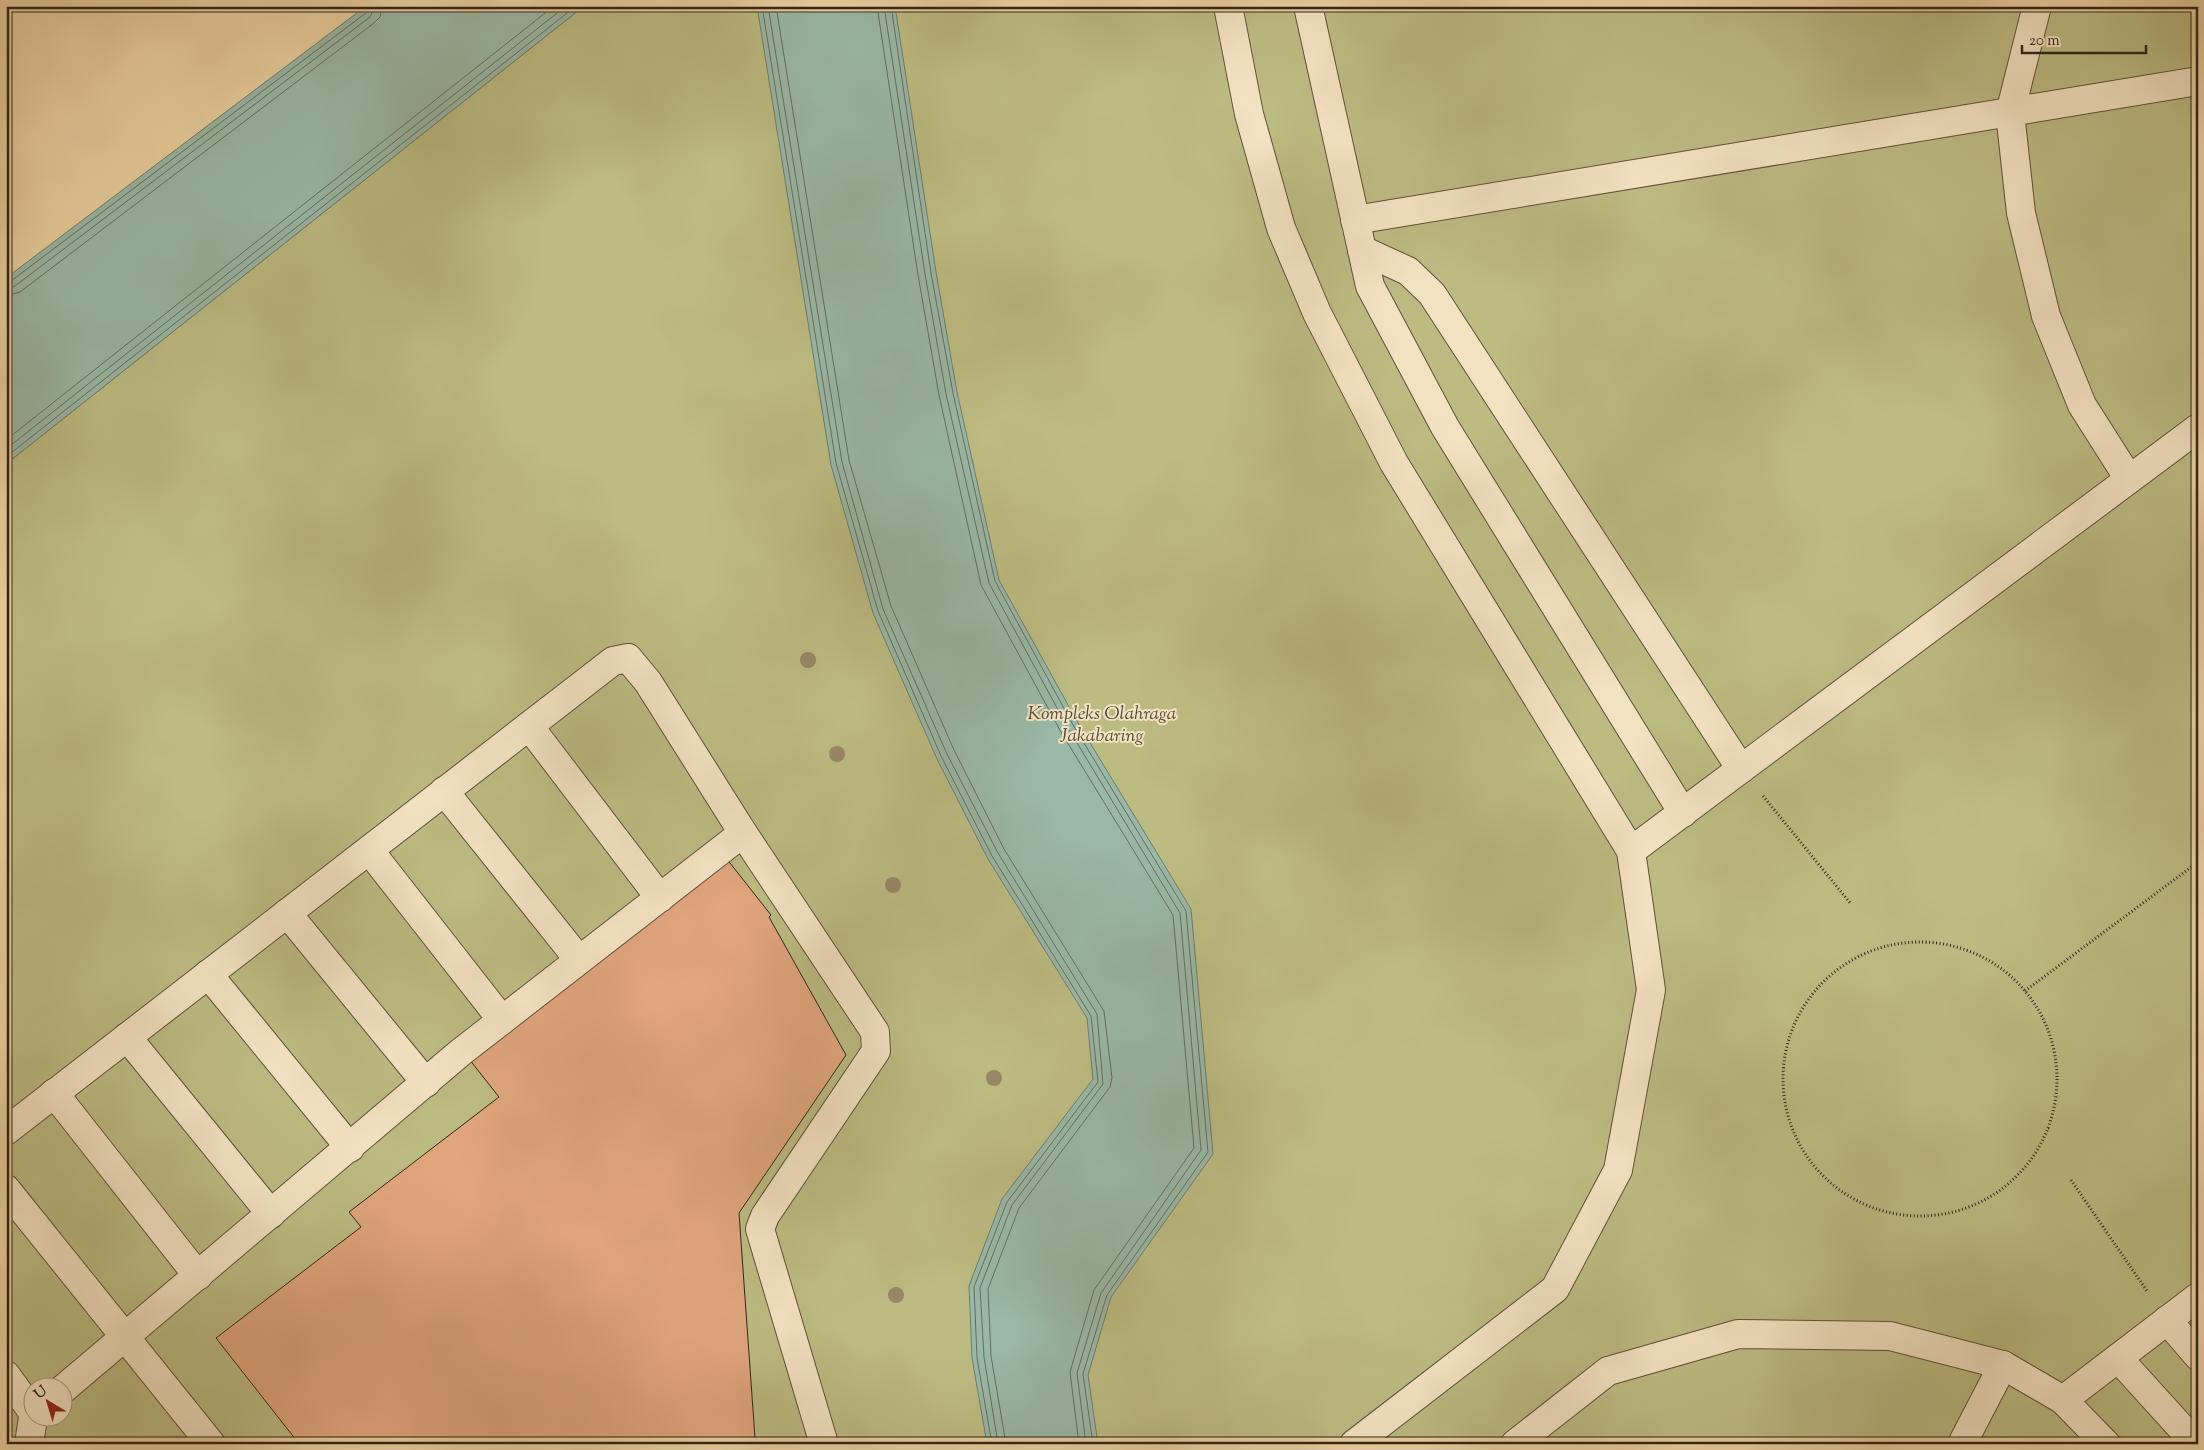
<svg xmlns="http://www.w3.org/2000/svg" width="2204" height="1450" font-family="'Sorts Mill Goudy',serif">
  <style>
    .green { fill: #bcbb82; stroke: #767050; fill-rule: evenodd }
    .water { fill: #99b8a6; stroke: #6f7d6f }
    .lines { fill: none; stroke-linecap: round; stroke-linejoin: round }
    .shore { stroke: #656e62; stroke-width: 1 }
    .building { fill: #e0a57d; stroke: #31241d }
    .minor-casing { stroke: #60503e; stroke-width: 30 }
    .path { stroke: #31241d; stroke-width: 3; stroke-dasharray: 1 2.5; stroke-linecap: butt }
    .minor { stroke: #f3e2c2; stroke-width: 28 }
    .tree { fill: #988766 }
    .labels { text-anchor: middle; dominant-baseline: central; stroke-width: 4; stroke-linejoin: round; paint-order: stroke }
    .park-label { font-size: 19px; font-style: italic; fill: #544a36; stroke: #f3e2c2 }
  </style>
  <rect width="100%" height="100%" fill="#ecd2a1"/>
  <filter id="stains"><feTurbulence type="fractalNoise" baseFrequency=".004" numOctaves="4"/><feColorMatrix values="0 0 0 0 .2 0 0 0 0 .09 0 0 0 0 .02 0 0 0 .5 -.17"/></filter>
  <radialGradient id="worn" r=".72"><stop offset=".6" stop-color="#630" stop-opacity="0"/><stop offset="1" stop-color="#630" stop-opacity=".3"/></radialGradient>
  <path class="green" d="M584,6h1614v1438h-2192v-980zM32,1388h30v30h-30z"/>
  <g class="water">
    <path d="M366,6h218l-578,458v-186z"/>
    <path d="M757,6h138l41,266 21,120 42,188 79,143 113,186 22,245 -102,143 -23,78 10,69h-111l-15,-86 -3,-72 33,-87 91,-120 -6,-61 -99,-159 -51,-100 -64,-146 -42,-148z"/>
  </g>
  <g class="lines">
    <g class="shore">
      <path d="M762,6l74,457 42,148 63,145 51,100 99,160 7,66 -91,120 -33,85 3,71 15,86"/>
      <path d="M768,6l74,456 41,147 64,145 51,99 99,161 6,70 -91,121 -32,83 4,69 14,87"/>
      <path d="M776,6l73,454 42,146 63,144 50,99 100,162 8,67 -2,9 -91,121 -31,81 3,67 15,88"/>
      <path d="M877,6l41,269 21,120 42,190 80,147 112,183 21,233 -100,142 -24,82 9,72"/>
      <path d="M884,6l41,268 21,120 43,189 79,145 112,185 21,237 -100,143 -24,80 9,71"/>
      <path d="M891,6l40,267 22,120 42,188 78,144 113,186 22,241 -101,143 -24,79 10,70"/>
      <path d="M6,282l5,-1 355,-268 2,-7"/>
      <path d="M6,288l9,-2 355,-269 5,-11"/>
      <path d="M6,296l14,-4 354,-269 6,-6 2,-11"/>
      <path d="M6,440l548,-434"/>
      <path d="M6,449l560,-443"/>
      <path d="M6,457l570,-451"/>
    </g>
  </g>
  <path class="building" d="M726,858l45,57 -2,2 77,138 -107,158 16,225 3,6h-466l4,-4 -80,-102 145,-111 -12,-15 150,-115 -30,-38z"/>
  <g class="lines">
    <g class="minor-casing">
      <g id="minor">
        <path d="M1228,6l21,108 32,114 36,85 77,150 237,388 20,139 -33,180 -63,119 -201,155"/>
        <path d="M1308,6l62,280 75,141 238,386"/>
        <path d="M2037,6l-27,107 11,100 25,103 36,89 47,74"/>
        <path d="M1355,220l843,-139"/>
        <path d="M1362,250l46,21 24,23 309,475"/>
        <path d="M529,726l131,172"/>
        <path d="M444,791l135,169"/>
        <path d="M369,850l133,170"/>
        <path d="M1631,851l567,-423"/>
        <path d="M287,913l139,170"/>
        <path d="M208,974l142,174"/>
        <path d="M127,1037l144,177"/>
        <path d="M54,1093l144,183"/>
        <path d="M6,1131l607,-470 15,-3 20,24 95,151 132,199 1,19 -111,165 -5,13 64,215"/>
        <path d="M6,1189l205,255"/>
        <path d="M2167,1320l31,36"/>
        <path d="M2118,1358l78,86"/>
        <path d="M6,1375l26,36"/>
        <path d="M62,1390l399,-338 282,-219"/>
        <path d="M2063,1400l135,-103"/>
        <path d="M29,1444l4,-26"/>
        <path d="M1515,1444l93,-73 130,-37 152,2 113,29 60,35 43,44"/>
        <path d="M1962,1444l41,-79"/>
      </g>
    </g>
    <g class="path">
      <path d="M1763,796l88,108"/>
      <circle cx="1920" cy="1079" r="137"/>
      <path d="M2025,991l173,-129"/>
      <path d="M2071,1180l76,111"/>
    </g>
    <use href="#minor" class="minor"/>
  </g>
  <g class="tree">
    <circle cx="808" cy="660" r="8"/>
    <circle cx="837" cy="754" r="8"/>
    <circle cx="893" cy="885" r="8"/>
    <circle cx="994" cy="1078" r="8"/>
    <circle cx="896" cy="1295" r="8"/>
  </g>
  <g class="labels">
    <g class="park-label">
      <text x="1102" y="714">Kompleks Olahraga<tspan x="1102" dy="22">Jakabaring</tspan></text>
    </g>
  </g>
  <rect width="2204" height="1450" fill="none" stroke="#ecd2a1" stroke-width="25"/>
  <rect x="8" y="8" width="2189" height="1435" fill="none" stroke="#31241d" stroke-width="2.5"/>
  <rect x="12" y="12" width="2179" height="1425" fill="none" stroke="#31241d"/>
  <g transform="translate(48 1402) rotate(322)"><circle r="24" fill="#f3e2c2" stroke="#a59680"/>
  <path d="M0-4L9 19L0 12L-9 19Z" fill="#8f2418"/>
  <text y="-8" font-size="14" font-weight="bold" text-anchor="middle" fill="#31241d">U</text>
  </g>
  <path d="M2022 45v8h124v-8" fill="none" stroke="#31241d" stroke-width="2.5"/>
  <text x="2029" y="45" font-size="15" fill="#31241d" stroke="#f3e2c2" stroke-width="4" paint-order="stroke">20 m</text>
  <rect width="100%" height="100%" filter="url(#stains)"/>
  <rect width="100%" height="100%" fill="url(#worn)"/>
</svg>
